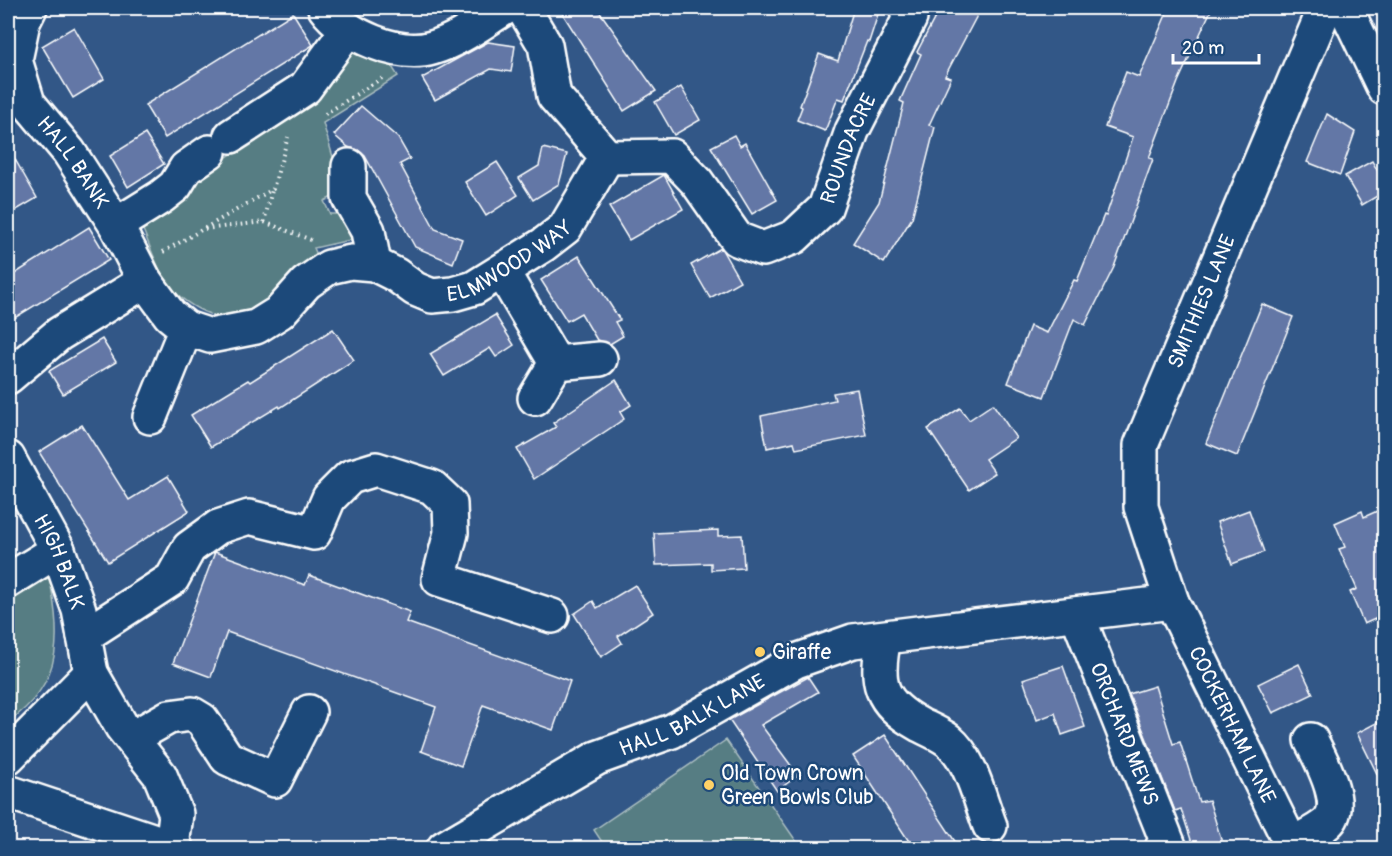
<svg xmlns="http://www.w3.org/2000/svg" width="1392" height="856" font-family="Pangolin,sans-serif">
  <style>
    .green { fill: #577d83; stroke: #abbec1; stroke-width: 1.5 }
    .building { fill: #6377a6; stroke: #fff; stroke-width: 1.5 }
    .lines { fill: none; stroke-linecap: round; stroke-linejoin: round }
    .minor-casing { stroke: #fff; stroke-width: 38 }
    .highway-casing { stroke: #fff; stroke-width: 38 }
    .path { stroke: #fff; stroke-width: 4; stroke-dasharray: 1.5 4.5; stroke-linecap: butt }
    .minor { stroke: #1f4a7a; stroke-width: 33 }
    .highway { stroke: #1f4a7a; stroke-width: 33 }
    .poi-dot { fill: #ffd166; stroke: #1f4a7a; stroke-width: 2 }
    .labels { text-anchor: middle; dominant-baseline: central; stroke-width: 5; stroke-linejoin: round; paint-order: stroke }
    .street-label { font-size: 21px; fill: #fff; stroke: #1f4a7a }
    .poi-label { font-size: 21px; fill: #fff; stroke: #1f4a7a; text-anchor: start }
  </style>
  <rect width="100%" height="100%" fill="#325787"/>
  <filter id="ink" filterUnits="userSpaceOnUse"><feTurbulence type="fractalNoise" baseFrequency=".0167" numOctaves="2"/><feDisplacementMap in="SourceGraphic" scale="12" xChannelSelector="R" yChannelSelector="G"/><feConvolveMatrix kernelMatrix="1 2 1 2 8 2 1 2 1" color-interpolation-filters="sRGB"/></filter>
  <g filter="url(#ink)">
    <g class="green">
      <path d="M350,49l32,2 16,25 -75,47 12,41 3,30 -14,7 6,13h17l12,24 -45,10 3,7c-13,11 -53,55 -64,60 -28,14 -73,-11 -88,-35 -10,-17 -16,-37 -24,-55l59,-50 120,-80z"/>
      <path d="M48,569c12,63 19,112 -40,153v-127z"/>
      <path d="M726,740l75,108h-195l-12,-18z"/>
    </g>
    <g class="building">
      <path d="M559,8h38l59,83 -32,20z"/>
      <path d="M854,8h26l-11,34 -2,-1 -23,59 -6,-2 -13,33 -28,-11 5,-13 -2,-1 19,-52 19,7z"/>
      <path d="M940,8h41l-36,68 6,2 -22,47 6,2 -23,91 -28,45 -31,-20 26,-41 25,-99 -4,-2 21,-47 -4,-2z"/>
      <path d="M1169,8h43l-34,74 -29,76 4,1 -39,108 -29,58 -11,-6 -30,78 -36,-14 22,-57 17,7 27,-53 3,1 27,-66 2,1 27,-79 -28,-10 21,-55 13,5z"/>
      <path d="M293,13l20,32 -148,93 -20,-33z"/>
      <path d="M74,27l30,52 -31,19 -31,-52z"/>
      <path d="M488,42l27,4 -4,26 -20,-3 -56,31 -13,-22z"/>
      <path d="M681,87l19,33 -26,15 -19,-33z"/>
      <path d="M361,106l37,32 12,21 -10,5 35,65 27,10 -9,24 -38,-16 -50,-91 -7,-6 -10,-3 -14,-12z"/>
      <path d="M1327,114l28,18 -15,43 -33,-13z"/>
      <path d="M145,134l19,30 -36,23 -18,-31z"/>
      <path d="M734,135l6,11 5,-3 32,57 -25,14 -41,-67z"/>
      <path d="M8,147l29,51 -29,17z"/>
      <path d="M543,148l24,6 -8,30 -26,16 -14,-22 20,-12z"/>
      <path d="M1372,161l12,21v10l-22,13 -17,-29z"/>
      <path d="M497,162l21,33 -32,21 -21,-34z"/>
      <path d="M664,175l19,34 -54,31 -20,-33z"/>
      <path d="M89,227l20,33 -101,62v-44z"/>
      <path d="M721,248l19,33 -30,17 -19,-33z"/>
      <path d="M579,256l41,64 -5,2 8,14 -13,8 -13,-4 -16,-27 -14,8 -26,-41z"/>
      <path d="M1262,304l31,13 -56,139 -31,-13z"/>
      <path d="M495,315l19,30 -18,12 -6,-9 -46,28 -14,-22z"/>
      <path d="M333,329l21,31 -74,48 -1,-2 -68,41 -20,-32 57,-35 2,2z"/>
      <path d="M102,339l14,23 -53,32 -14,-23z"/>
      <path d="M616,380l15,25 -11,7 4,7 -90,60 -17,-30 39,-22 -3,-4z"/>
      <path d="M857,389l9,46 -70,14 -2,-7 -27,6 -6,-32 74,-16 -2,-7z"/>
      <path d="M993,404l23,34 -31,21 10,14 -26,17 -41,-61 32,-21 9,12z"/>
      <path d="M82,425l47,75 39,-24 21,35 -81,51 -69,-110z"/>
      <path d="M1384,508v107l-20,9 -14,-32 7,-3 -18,-40 6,-2 -10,-24 27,-12 2,6z"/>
      <path d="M1249,510l15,42 -32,12 -15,-42z"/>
      <path d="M718,530v6l24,-1 2,33 -33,2v-7l-55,2 -2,-32z"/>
      <path d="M215,552l90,33 4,-10 101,37 -4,10 164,59 -17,49 -70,-25 -22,61 -40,-15 15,-44 -209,-75 -16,45 -38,-14z"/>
      <path d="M635,585l18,28 -35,23 4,7 -21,14 -27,-43 19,-13 4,7z"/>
      <path d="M1299,664l14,30 -40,19 -15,-29z"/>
      <path d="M1063,666l22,61 -23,8 -7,-22 -18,7 -14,-41z"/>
      <path d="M808,677l10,15 -57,33 37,50 -21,16 -48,-71z"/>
      <path d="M1155,686l18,58 7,-2 19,60 10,-2 15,49h-30l-13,-40 -6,2 -46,-117z"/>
      <path d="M1384,719v69l-27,-55z"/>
      <path d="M885,735l75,114h-46l-61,-93z"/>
    </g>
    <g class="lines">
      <g class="minor-casing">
        <g id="minor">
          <path id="s1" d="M30,8l-7,14 -8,38 13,43 41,49 47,73 29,56 25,34 16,13 24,8 46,-9 24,-15 26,-29 23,-16 22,-5 23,2 22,11 19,14 17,7 21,-2 21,-6 69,-43 22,-17 42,-71"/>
          <path d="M325,8c19,27 74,50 107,40 27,-8 50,-26 73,-40"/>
          <path d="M523,8l22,37 9,51 53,61"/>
          <path d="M1341,8l6,3 37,77"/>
          <path d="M231,136l74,-48 43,-59"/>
          <path id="s2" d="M607,157l65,-1 25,26 40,57 26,10 31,-12 31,-29 27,-77 58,-113 -4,-10"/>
          <path d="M349,166v32l19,33 6,33"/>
          <path d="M116,225l45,-28 14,-11 11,-18 23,-16"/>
          <path d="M502,271l54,92 44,-4"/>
          <path d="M8,377l51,-43 86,-53"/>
          <path d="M535,398l21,-35"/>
          <path d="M150,417l36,-89"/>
          <path id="s3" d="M8,458l50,92 21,60 12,63 31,54 38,48 16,39 -4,33"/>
          <path d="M8,581l50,-31"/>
          <path id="s4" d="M1077,614l92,232 -7,2"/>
          <path d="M84,636l88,-57 17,-31 29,-21 31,-10 65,16 15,-35 21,-21 26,-8 56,18 18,17 1,29 -12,46 113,37"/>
          <path d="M884,638c-9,44 -6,64 36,87 8,4 20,9 28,15 24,20 31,58 42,86"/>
          <path d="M132,738l37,-21 23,-3 10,6 25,38 48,22 34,-68"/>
          <path d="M8,757l83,-84"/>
          <path d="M1291,845c11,-7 26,-13 36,-22 20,-18 -7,-64 -16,-83"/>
          <path id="s5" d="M444,848l153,-90 75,-27 124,-70 57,-20 319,-39"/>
          <path id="s6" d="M1293,848l-121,-246 -31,-95v-62l184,-437"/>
        </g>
      </g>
      <g class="highway-casing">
        <path id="highway" d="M8,792l168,56"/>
      </g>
      <g class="path">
        <path d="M325,114l57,-36"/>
        <path d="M264,222l8,-32"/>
        <path d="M205,229l59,-7 50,19"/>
        <path d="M163,252l110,-63 15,-52"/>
      </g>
      <use href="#minor" class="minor"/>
      <use href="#highway" class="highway"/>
    </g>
  </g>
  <g class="poi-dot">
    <circle cx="760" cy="652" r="6"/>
    <circle cx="709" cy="785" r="6"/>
  </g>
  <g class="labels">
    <g class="street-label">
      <text stroke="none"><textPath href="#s2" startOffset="338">ROUNDACRE</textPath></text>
      <text stroke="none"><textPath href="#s1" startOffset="174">HALL BANK</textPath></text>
      <text stroke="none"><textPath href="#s1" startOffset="742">ELMWOOD WAY</textPath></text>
      <text stroke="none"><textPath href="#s6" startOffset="592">SMITHIES LANE</textPath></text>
      <text stroke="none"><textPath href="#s3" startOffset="116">HIGH BALK</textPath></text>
      <text stroke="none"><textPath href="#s5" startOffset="282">HALL BALK LANE</textPath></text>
      <text transform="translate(1232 725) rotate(64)">COCKERHAM LANE</text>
      <text stroke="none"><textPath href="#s4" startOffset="129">ORCHARD MEWS</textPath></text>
    </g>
    <g class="poi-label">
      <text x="772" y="652">Giraffe</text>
      <text x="721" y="773">Old Town Crown<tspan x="721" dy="24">Green Bowls Club</tspan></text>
    </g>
  </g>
  <rect width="1392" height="856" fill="none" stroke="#1f4a7a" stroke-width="30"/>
  <rect x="15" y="15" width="1362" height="826" fill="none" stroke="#fff" stroke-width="2" filter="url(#ink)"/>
  <path d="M1173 54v9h86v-9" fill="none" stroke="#ffffff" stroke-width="3"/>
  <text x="1182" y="54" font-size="18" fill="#ffffff" stroke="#1f4a7a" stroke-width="4.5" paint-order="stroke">20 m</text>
</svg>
